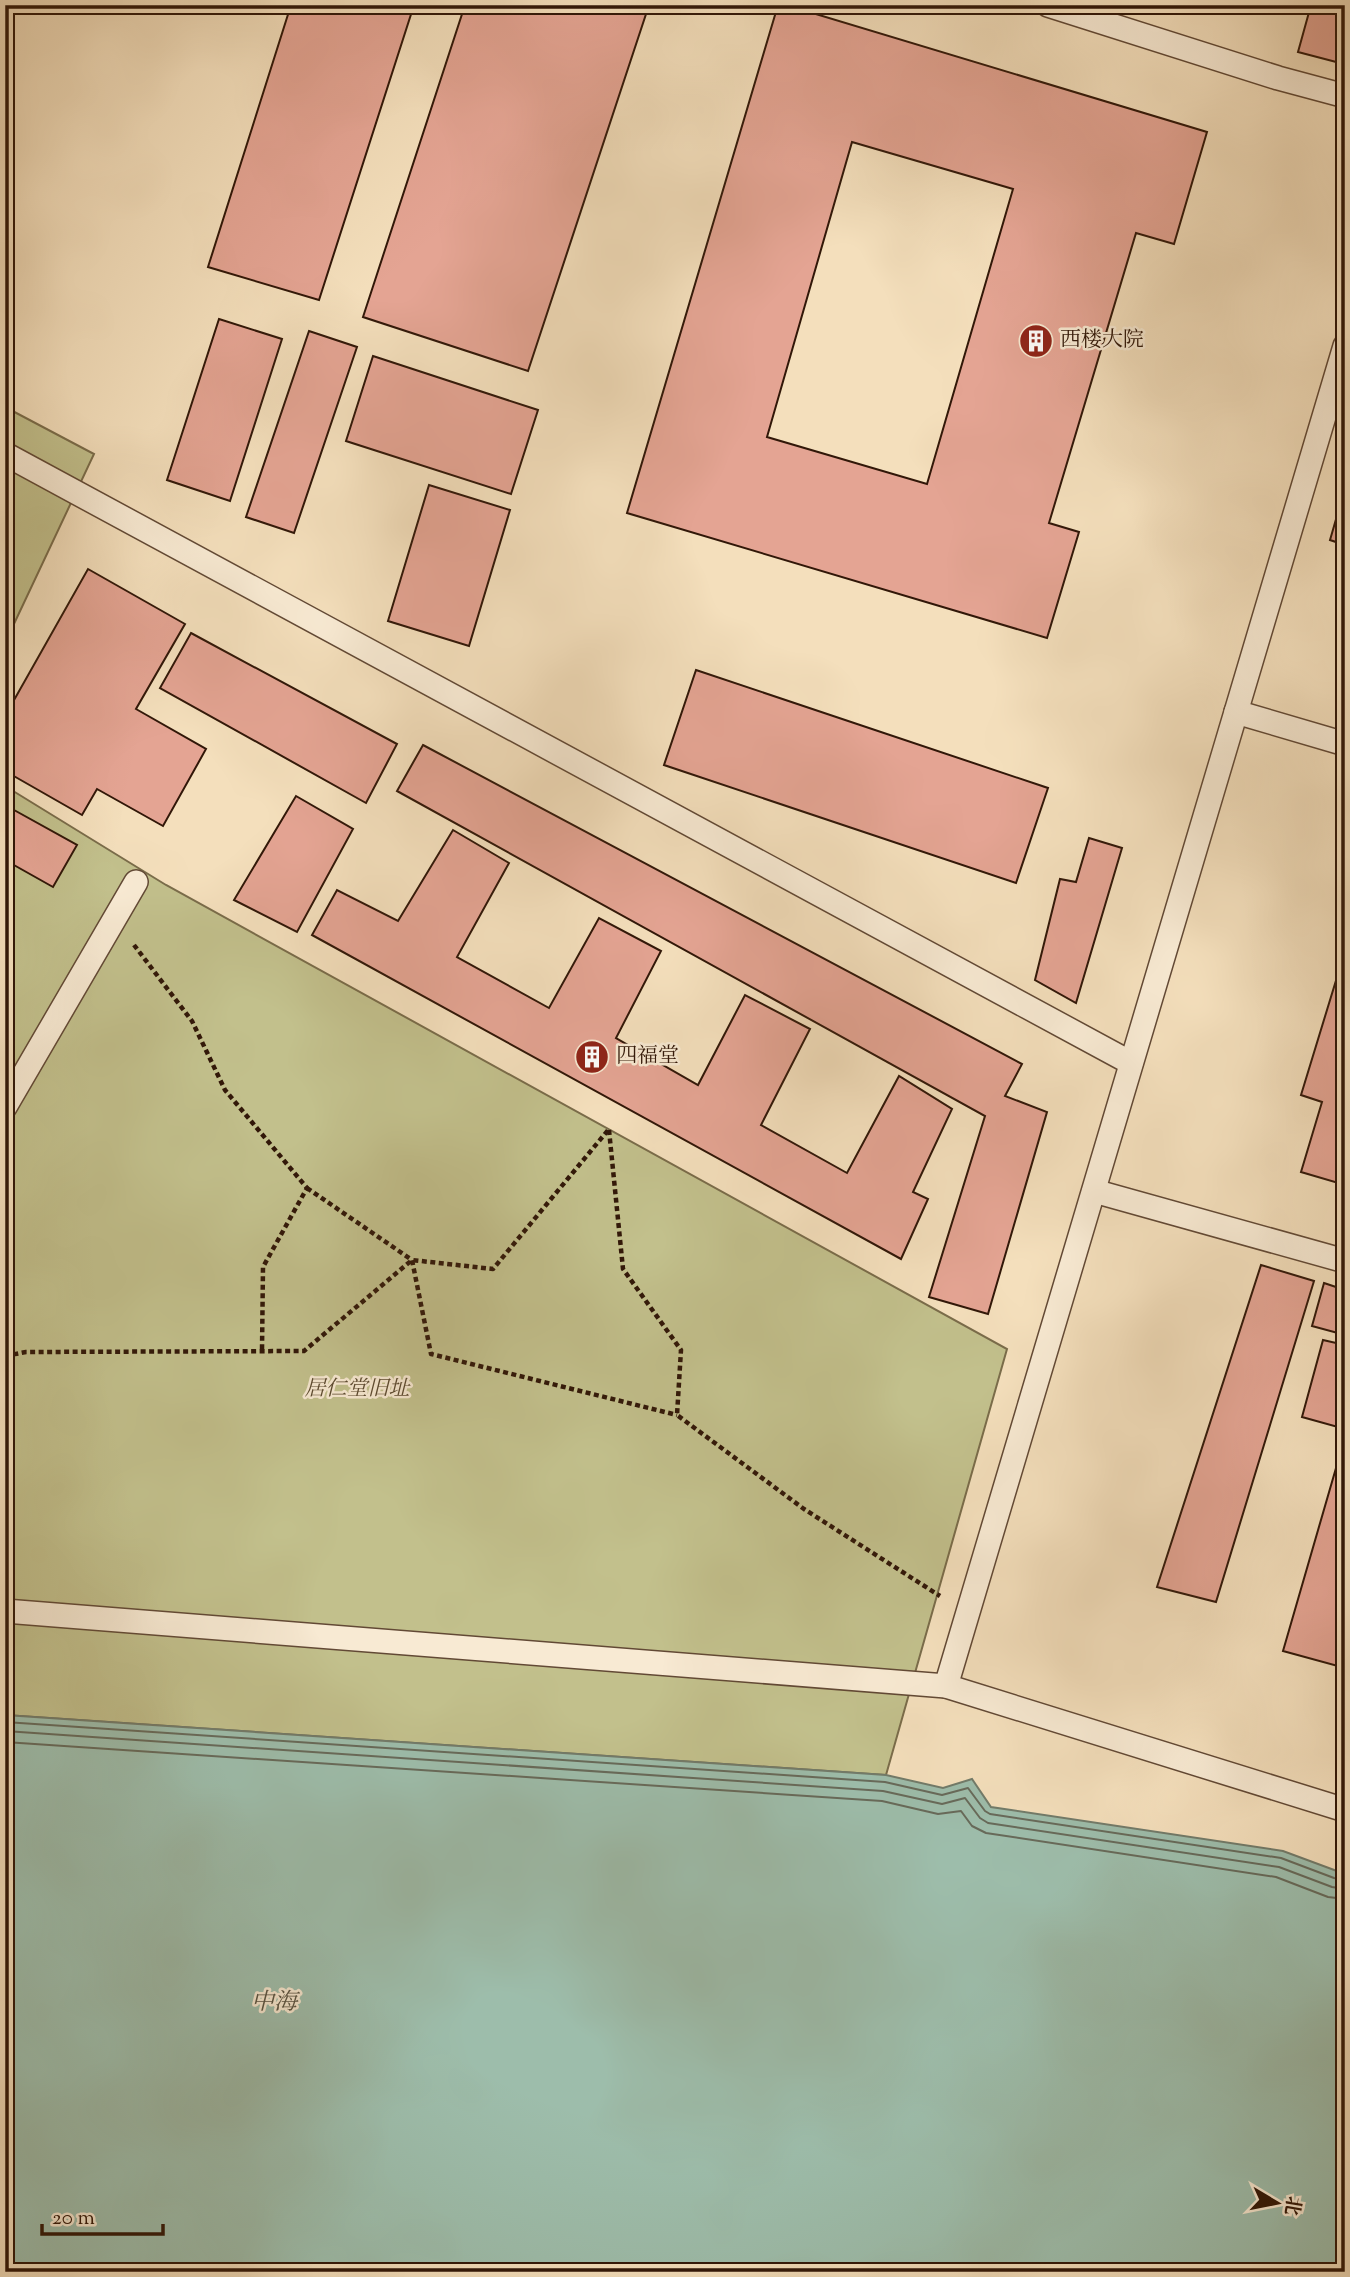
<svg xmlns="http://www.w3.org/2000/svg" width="1350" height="2277" font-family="'Sorts Mill Goudy','Noto Serif SC',serif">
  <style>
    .green { fill: #c2c08c; stroke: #7a6c4a; stroke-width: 2 }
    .water { fill: #9dbdab; stroke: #727b6a; stroke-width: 2 }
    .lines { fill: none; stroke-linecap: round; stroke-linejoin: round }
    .shore { stroke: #676a5a; stroke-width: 2 }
    .building { fill: #e4a493; stroke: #311708; stroke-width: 2; fill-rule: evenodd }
    .service-casing { stroke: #624935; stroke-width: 26 }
    .path { stroke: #311708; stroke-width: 4.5; stroke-dasharray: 5 3.5; stroke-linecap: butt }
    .service { stroke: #f8ead3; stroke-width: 23 }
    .labels { text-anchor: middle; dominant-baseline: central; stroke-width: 5; stroke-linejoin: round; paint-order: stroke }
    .poi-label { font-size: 21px; fill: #311708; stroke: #f8ead3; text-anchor: start }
    .park-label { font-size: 21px; font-style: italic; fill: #5c4a30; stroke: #f8ead3 }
    .water-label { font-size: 23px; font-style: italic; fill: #575141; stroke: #f8ead3 }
  </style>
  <rect width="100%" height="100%" fill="#f4dfbc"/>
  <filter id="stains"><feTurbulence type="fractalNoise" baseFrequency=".00286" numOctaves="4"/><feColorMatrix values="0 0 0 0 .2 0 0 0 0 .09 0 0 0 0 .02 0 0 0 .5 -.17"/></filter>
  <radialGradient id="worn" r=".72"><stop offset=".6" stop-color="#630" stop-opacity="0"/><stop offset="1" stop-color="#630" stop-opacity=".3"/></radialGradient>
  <g class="green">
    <path d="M5,407l89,47 -89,189z"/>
    <path d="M5,786l161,99 841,464 -121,426 -881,-60z"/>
  </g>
  <path class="water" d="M5,1715l881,60 57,13 29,-9 19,28 292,44 62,23v398h-1340z"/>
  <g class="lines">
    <g class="shore">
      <path d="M5,1722l880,60 57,13 26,-7 17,23 5,3 291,44 53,20 11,2"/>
      <path d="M5,1731l878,60 59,13 23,-6 15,20 8,5 291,44 53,20 13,2"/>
      <path d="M5,1742l877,59 56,13 23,-3 11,15 14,7 290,44 52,20 17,2"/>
    </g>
  </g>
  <g class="building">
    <path d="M5,5h4l-4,27z"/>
    <path d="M291,5h123l-95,295 -111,-33z"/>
    <path d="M465,5h184l-121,366 -165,-54z"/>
    <path d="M778,5h8l421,127 -33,112 -38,-11 -87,290 30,9 -32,106 -420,-125zM852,142l161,47 -86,295 -160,-47z"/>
    <path d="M1311,5h34v39l-5,19 -42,-11z"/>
    <path d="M219,319l63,20 -52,162 -63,-21z"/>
    <path d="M309,331l48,16 -63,186 -48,-16z"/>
    <path d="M373,356l165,54 -27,84 -165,-53z"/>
    <path d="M429,485l81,25 -41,136 -81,-25z"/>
    <path d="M1345,488v57l-15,-5z"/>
    <path d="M88,569l97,55 -49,85 70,40 -43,77 -66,-37 -15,26 -77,-44v-55z"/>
    <path d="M191,633l206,111 -31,59 -206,-115z"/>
    <path d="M696,670l352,118 -32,95 -352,-118z"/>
    <path d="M423,745l599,319 -17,32 42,16 -59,202 -59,-17 56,-181 -588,-325z"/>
    <path d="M296,796l57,33 -56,103 -63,-32z"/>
    <path d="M5,805l72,40 -24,42 -48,-27z"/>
    <path d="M453,830l56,33 -52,94 92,51 50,-90 62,33 -45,87 82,47 47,-90 65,34 -49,96 86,48 52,-97 53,33 -39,83 15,7 -27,60 -589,-324 25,-45 61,31z"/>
    <path d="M1089,838l33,10 -46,155 -41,-23 25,-101 16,3z"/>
    <path d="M1345,951v234l-44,-13 21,-70 -21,-7z"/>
    <path d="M1261,1265l53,16 -98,321 -59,-15z"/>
    <path d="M1324,1283l21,7v45l-33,-9z"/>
    <path d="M1323,1340l22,5v84l-43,-12z"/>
    <path d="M1345,1437v231l-62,-17z"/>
  </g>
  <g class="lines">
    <g class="service-casing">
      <g id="service">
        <path d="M1048,5l230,73 67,18"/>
        <path d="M5,454l1126,609"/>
        <path d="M1236,712l109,32"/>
        <path d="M5,1107l131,-225"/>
        <path d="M1094,1191l251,70"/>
        <path d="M5,1611l941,75 399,124"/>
        <path d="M946,1686l399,-1340"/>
      </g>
    </g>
    <g class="path">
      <path d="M134,945l58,76 33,69 82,98 -44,79 -1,83"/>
      <path d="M609,1130l14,139 58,81 -4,65 127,94 136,87"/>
      <path d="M307,1188l105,72 19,94 246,61"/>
      <path d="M5,1356l21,-4 278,-1 108,-91 81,9 116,-140"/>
    </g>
    <use href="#service" class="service"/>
  </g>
  <defs>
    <g id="building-disc" transform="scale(1.75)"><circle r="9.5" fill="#8f2418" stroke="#f8ead3"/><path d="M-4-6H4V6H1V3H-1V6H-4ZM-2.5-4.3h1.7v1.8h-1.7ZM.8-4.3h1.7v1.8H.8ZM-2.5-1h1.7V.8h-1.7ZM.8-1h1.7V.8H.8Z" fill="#fff"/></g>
  </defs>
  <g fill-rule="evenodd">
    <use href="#building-disc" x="1036" y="341"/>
    <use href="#building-disc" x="592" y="1057"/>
  </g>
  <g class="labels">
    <g class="poi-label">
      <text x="1060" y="341">西楼大院</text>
      <text x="616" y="1057">四福堂</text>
    </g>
    <g class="park-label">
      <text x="357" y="1390">居仁堂旧址</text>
    </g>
    <g class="water-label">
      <text x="274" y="2003">中海</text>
    </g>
  </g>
  <rect width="1350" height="2277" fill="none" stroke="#f4dfbc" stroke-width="28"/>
  <rect x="7" y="7" width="1336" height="2263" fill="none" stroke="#311708" stroke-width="3.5"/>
  <rect x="14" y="14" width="1322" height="2249" fill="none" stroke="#311708" stroke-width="2"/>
  <g transform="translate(1277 2203) rotate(100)" stroke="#f8ead3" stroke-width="5" paint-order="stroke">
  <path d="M0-5L12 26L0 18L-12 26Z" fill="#311708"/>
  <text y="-10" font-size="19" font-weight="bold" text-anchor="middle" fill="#311708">北</text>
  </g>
  <path d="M42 2224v10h121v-10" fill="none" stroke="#311708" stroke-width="3.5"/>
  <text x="52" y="2224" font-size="21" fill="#311708" stroke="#f8ead3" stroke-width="5" paint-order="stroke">20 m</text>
  <rect width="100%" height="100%" filter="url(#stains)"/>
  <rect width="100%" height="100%" fill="url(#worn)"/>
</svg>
